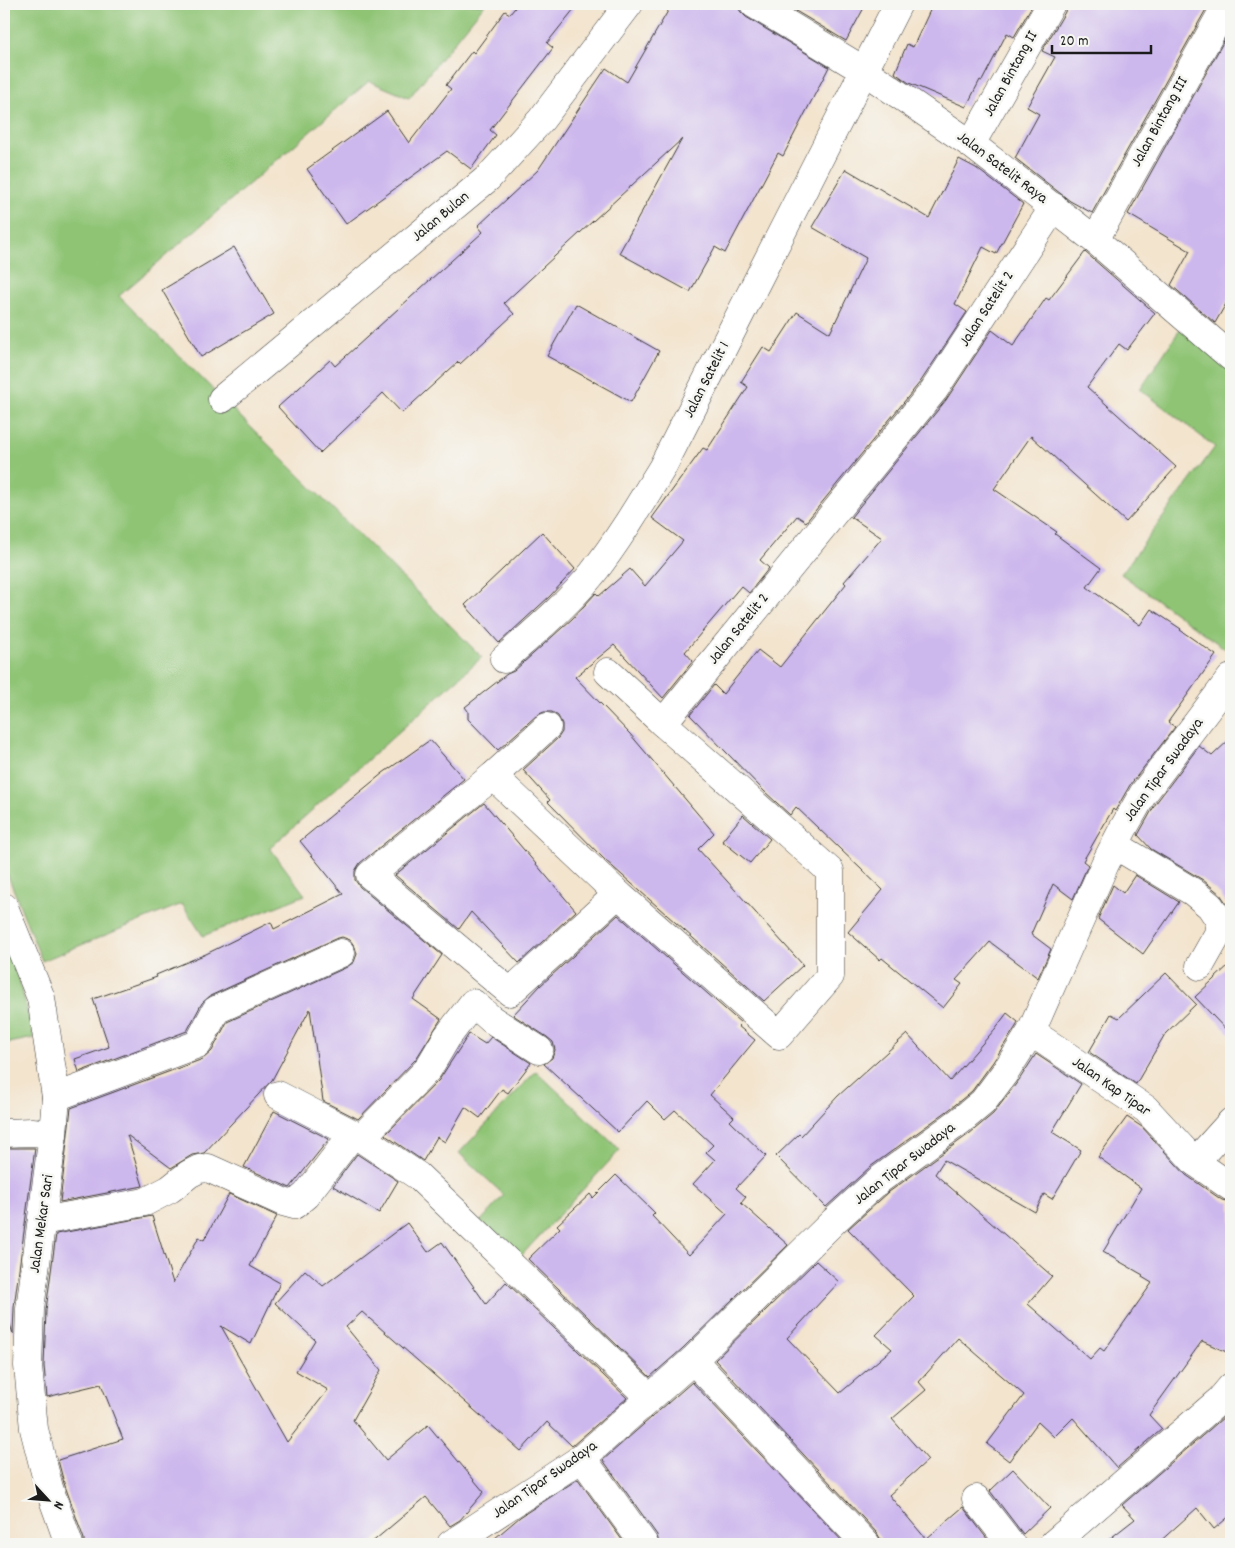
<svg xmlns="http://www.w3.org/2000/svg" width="1235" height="1548" font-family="Dekko,sans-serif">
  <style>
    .green { fill: #8fc475; stroke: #567048 }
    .building { fill: #cdb8ed }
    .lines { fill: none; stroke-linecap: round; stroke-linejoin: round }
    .minor-casing { stroke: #3c3a37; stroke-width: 29 }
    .minor { stroke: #fff; stroke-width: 28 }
    .labels { text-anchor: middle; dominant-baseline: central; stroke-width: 5; stroke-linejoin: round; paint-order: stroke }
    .street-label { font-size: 16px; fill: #1c1c1c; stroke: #f6f6f2 }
  </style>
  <rect width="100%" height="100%" fill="#f6f6f2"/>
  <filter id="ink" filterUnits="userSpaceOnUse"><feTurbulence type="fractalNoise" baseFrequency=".02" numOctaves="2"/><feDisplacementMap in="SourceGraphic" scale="10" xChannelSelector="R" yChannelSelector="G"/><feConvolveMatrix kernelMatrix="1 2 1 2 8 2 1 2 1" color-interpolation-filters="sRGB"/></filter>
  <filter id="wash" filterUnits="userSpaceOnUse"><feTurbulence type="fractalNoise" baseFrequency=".0096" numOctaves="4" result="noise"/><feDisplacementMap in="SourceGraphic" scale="20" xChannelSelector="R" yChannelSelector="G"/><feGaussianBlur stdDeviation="1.12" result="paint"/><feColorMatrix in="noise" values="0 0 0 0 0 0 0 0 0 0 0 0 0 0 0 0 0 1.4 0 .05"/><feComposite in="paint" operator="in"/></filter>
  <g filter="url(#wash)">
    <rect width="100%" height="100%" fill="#f3e4ce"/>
    <g class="green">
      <path d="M4,4h481l-76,94 -40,-17 -250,215 363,361 -212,191 35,47 -102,41 -21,-32 -140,57 -38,-95z"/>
      <path d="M1183,325l48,40v288l-110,-79 94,-127 -75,-58z"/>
      <path d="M4,940l13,31 17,67 -30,6z"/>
      <path d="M536,1071l84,79 -102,109 -39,-36 25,-28 -45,-42z"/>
    </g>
    <g id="blocks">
      <g class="building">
        <path d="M518,4h60l-31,39 6,5 -63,82 6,5 -25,34 -24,-18 -101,73 -39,-55 80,-58 22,32 42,-54 -5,-4 26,-34 2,2 31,-42 5,3z"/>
        <path d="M672,4h66l2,7 6,6 83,50 -46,89 -5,-3 -53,100 -10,-6 -25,45 -71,-39 63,-114 -178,164 10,11 -54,50 -2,-2 -56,51 -19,-20 -63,60 -42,-46 52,-47 5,6 148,-134 -5,-6 60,-56 68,-102 21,14z"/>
        <path d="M784,4h82l-20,37z"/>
        <path d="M933,4h100l-19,33 -7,-4 -25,48 -2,-1 -14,27 -57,-24 -14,-10 12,-29 6,3z"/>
        <path d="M1067,4h142l-117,209 -22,-12 -55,-43 24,-44 -12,-7 28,-50 -13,-6 23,-39z"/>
        <path d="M1231,28v267l-16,28 -44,-38 19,-34 -62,-37z"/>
        <path d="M959,159l17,9 47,36 -27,50 -13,-7 -28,57 12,8 -46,69 -115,141 -9,-6 -37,44 9,8 -20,25 -8,-7 -56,66 8,9 -30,37 -49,-53 -39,32 55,57 84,99 -16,16 105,116 -39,36 -159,-141 -57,-58 2,-2 -27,-30 35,-32 4,-6v-8l-4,-8 -6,-4h-8l-7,3 -39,35 -30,-31v-8l-3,-4 42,-33 7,-3 58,-52 24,-26 3,3 31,-27 15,17 38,-45 -31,-23 51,-70 4,2 41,-63 -7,-5 22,-35 8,5 26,-40 33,21 36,-75 -54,-31 34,-58 83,49z"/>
        <path d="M234,247l40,67 -73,43 -39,-67z"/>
        <path d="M1085,252l70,61 -28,37 -8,-6 -32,43 89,80 -50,55 -95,-86 -37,53 63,43 -2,2 46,34 -14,19 53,38 11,-16 30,20 -1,1 36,25 -48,67 7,5 -45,58 -15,26 -2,-2 -30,52 5,4 -15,34 -20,-15 -22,50 20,15 -13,29 -48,-36 -34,38 6,4 -19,24 -61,-50 -2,2 -32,-28 35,-42 -87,-83 -6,8 -26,-24 -74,-76 24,-30 9,9 35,-44 22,17 66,-83 -2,-2 38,-44 -31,-21 95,-117 46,-70 21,16 33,-48 3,2z"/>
        <path d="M576,304l83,47 -28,51 -84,-46z"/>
        <path d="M542,532l33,37 -25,27 -51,47 -34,-38z"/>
        <path d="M1231,738v172l-11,-16 -17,-14 -52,-31 -13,-14 18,-32 43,-57 13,10z"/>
        <path d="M430,740l34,39 -104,84 -5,8v9l5,7 82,68 -29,44 28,20 -25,40 -58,60 -35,-18 -13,-92 -38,71 -68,73 -12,2 -21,13 -44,-33 16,51 -83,16 11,-94 132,-49 9,-8 15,-29 120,-55 7,-5 3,-8 -2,-7 -5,-7 -8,-3 -7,2 -125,57 -8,7 -15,28 -108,41 -4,-13 34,-12 -16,-48 64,-22 -1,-2 50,-21 65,-32 3,7 69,-35 -43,-53 83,-68z"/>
        <path d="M484,803l92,108 -57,52 -48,-51 -12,17 -64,-54z"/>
        <path d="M743,815l27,24 -20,24 -28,-22z"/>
        <path d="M1135,875l44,27 -36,52 -45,-35 15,-34 10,8z"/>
        <path d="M618,915l123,108 -3,3 17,14 -45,55 24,22 -4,4 36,35 -30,32 10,9 -5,6 47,42 -106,104 -32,28 -122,-118 32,-31 -3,-3 33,-31 3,4 23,-23 39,38 -3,3 37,39 38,-41 -34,-30 22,-24 -9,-8 7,-7 -38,-35 -10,9 -18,-18 -29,31 -74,-68 8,-6 3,-8 -2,-8 -6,-5 -34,-22 27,-29z"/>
        <path d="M1231,963v72l-36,-38z"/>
        <path d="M1166,973l30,31 -31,30 -29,50 -47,-32 22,-38 8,4z"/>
        <path d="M1007,1013l11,9 -1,3 -24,37 -21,29 -22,18 -80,58 -44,40 -50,-51 23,-22 2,2 37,-40 69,-62 43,47 45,-52z"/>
        <path d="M469,1034l16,10 6,-7 40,26 -23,30 -6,-4 -22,29 -15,-11 -20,35 -8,-5 -14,24 -38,-26 54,-55z"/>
        <path d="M1036,1054l45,30 -29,48 29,18 -29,49 -8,-5 -9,18 -91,-52 -9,14 117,102 -24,28 62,55 10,-11 4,3 48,-68 -10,-6 1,-2 -40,-23 38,-64 -43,-31 29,-40 15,10 44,48 36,25 9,2v152l-29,-13 -53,74 13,14 -45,39 -44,-50 -19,19 -16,-15 -29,39 -22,-17 37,-49 -66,-57 -39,44 7,8 -34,29 36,41 -39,35 37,44 37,-32 28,37h-110v-4l-4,-7 -162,-173 101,-99 23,21 -52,56 53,55 52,-44 -16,-14 38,-39 -66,-67 41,-37 80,-58 24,-20 26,-34z"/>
        <path d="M274,1111l55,28 -39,49 -46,-21z"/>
        <path d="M4,1148h31l-21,159 -1,27 -9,-29z"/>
        <path d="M357,1154l41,27 -19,32 -46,-27z"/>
        <path d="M229,1194l48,22 -27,50 30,17 -29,61 -30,-18 66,116 41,-52 -32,-19 19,-31 -40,-37 30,-33 18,16 84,-63 21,29 14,-10 44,62 20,-22 121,116 -55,48 -25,-24 -26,29 -159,-139 -16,15 35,43 -28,50 33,40 42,-35 56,67 -24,28 -10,6 -24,-29 -56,47h-286v-5l-20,-56 -6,-23 65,-21 -22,-55 -54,13 -3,-31 2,-56 10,-76 96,-18 21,67 26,-46 5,3z"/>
        <path d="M692,1382l153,162h-186l-2,-9 -54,-75z"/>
        <path d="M1231,1411v104l-17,14 -17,-21 -40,36h-54l32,-25 -13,-14z"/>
        <path d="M1013,1469l37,39 -27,26 -33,-43z"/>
        <path d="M578,1479l47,65h-137l32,-27z"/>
      </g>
    </g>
  </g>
  <g filter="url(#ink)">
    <use href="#blocks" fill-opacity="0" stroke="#3c3a37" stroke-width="1"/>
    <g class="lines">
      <g class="minor-casing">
        <g id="minor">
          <path d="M754,4l109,66 108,74 124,96 136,117"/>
          <path d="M971,144l80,-140"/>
          <path d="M1095,240l132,-236"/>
          <path d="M222,399l266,-221 53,-58 88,-116"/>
          <path d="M504,659c30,-27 63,-54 88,-85 26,-33 48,-70 70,-106l236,-464"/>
          <path d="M608,672l55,51"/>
          <path d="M547,727l-54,49 -123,99 140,117 108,-98"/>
          <path d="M493,776l125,118 161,141 51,-59v-105l-167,-148 271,-333 120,-183"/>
          <path d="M1115,845l78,47 17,14 10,15 -2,13 -18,32"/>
          <path d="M4,907l37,91 15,99 -3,37 -23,175 -2,57 6,63 15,59 20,56"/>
          <path d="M1031,1032l115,77 49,53 36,25"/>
          <path d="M278,1095l83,43 57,38 232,222"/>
          <path d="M56,1097l142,-53 18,-34 125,-57"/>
          <path d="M4,1133l28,-1 21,2"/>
          <path d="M361,1138l67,-69 19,-32 26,-34 18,16 48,31"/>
          <path d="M1195,1162l36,-40"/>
          <path d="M42,1221l103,-19 25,-13 19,-15 10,-5 9,-1 75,34 11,3 12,-10 47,-61"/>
          <path d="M693,1360l173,184"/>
          <path d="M582,1458l62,86"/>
          <path d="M976,1499l35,45"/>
          <path d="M451,1544l131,-86 111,-98 141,-139 45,-41 81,-59 23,-19 23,-31 25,-39 74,-168 18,-35 20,-35 88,-116"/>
          <path d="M1053,1544l167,-144 11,-13"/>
        </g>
      </g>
      <use href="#minor" class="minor"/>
    </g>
  </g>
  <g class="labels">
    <g class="street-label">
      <text transform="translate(1011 74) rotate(-61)">Jalan Bintang II</text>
      <text transform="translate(1160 122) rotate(-61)">Jalan Bintang III</text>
      <text transform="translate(1002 168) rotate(37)">Jalan Satelit Raya</text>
      <text transform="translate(441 217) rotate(-40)">Jalan Bulan</text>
      <text transform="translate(987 309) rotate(-57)">Jalan Satelit 2</text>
      <text transform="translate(707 380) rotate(-63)">Jalan Satelit 1</text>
      <text transform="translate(739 629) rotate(-51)">Jalan Satelit 2</text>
      <text transform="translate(1164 770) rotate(-54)">Jalan Tipar Swadaya</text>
      <text transform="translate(1111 1087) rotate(35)">Jalan Kap Tipar</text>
      <text transform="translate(905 1164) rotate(-38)">Jalan Tipar Swadaya</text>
      <text transform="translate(42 1224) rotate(-82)">Jalan Mekar Sari</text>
      <text transform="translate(545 1480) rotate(-35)">Jalan Tipar Swadaya</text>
    </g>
  </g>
  <rect width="1235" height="1548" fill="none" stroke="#f6f6f2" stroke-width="20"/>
  <g transform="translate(48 1500) rotate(116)" stroke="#f6f6f2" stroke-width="4" paint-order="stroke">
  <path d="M0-4L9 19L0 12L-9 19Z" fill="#1c1c1c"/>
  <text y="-8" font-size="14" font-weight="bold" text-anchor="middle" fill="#1c1c1c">N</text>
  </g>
  <path d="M1052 45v8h99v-8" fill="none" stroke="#1c1c1c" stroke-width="2.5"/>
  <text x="1060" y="45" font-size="15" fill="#1c1c1c" stroke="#f6f6f2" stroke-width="4" paint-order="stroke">20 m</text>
</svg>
